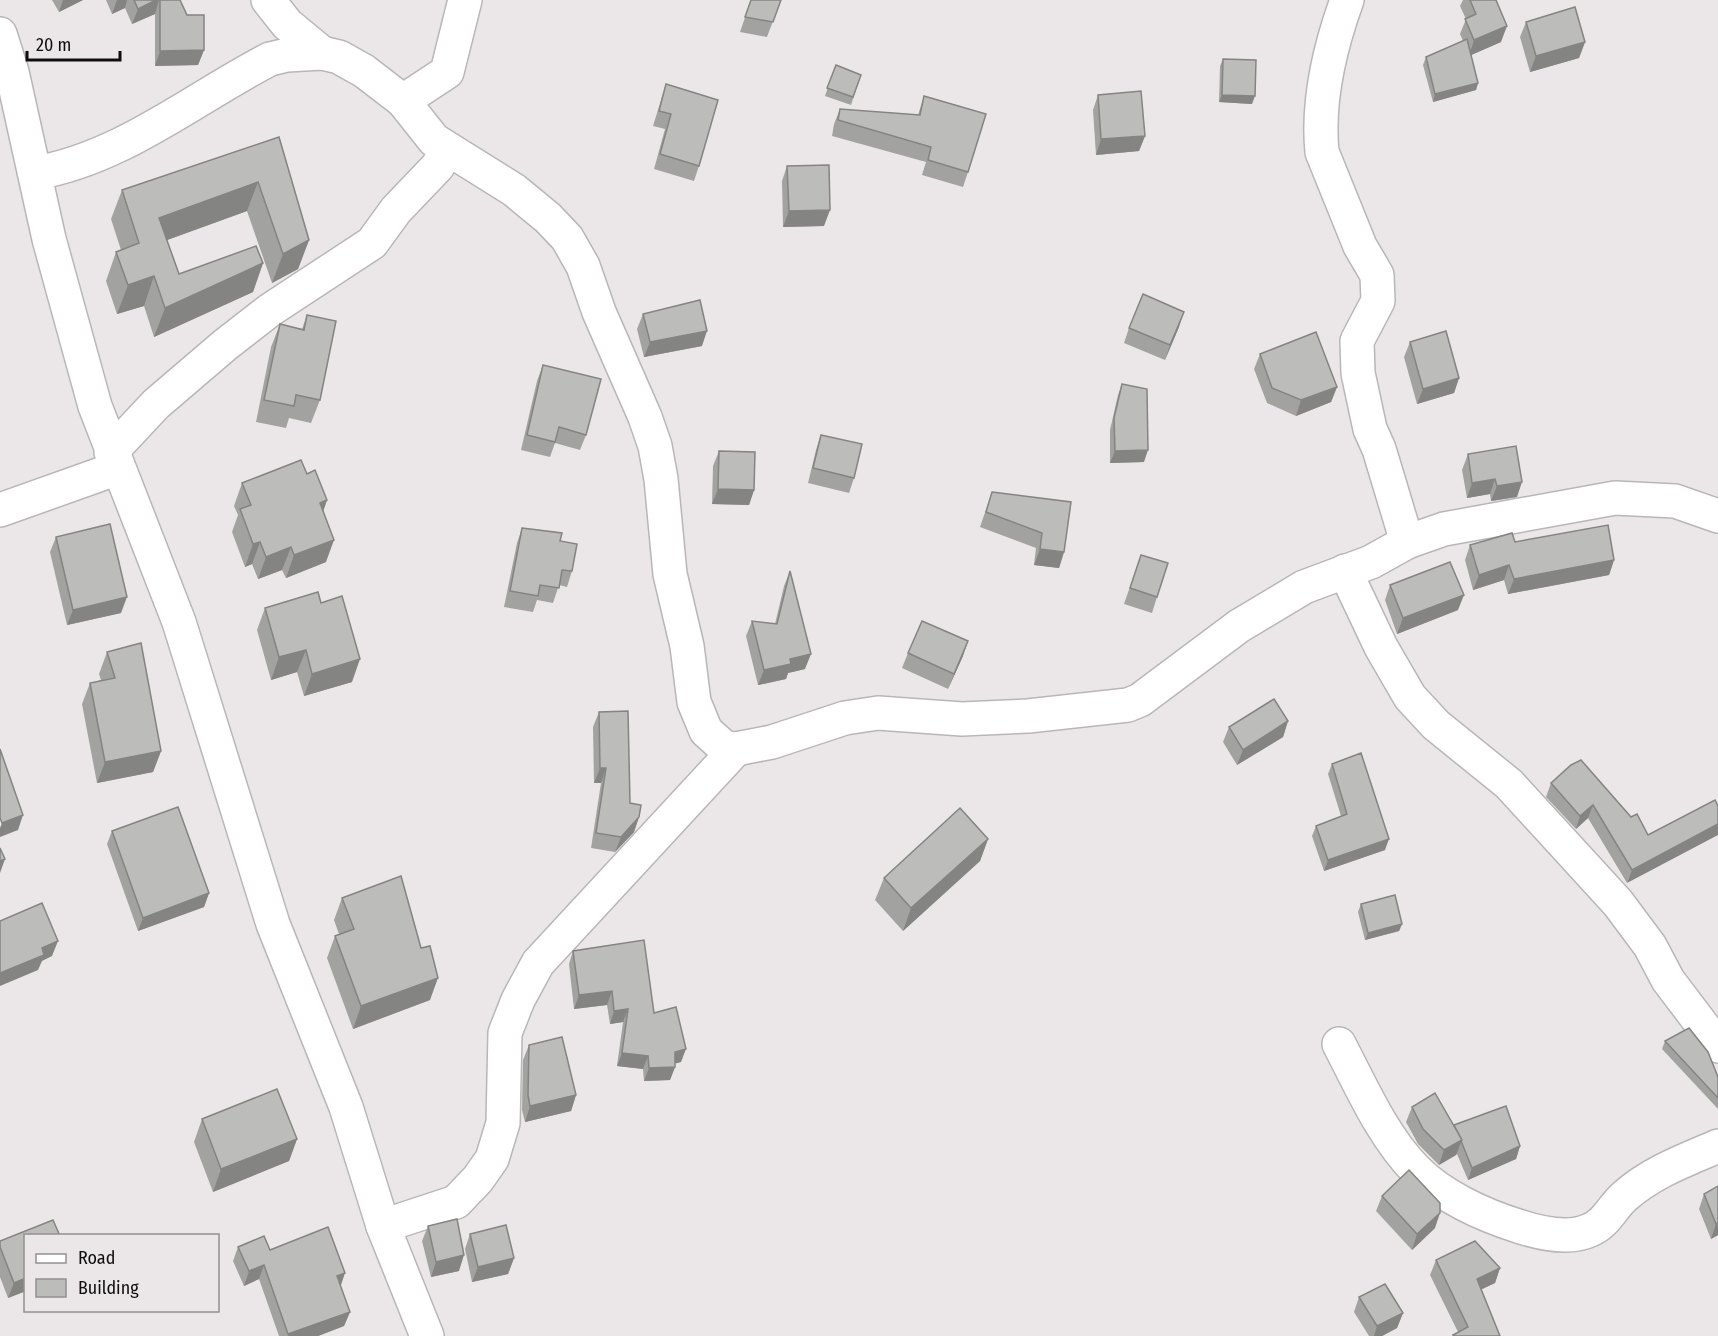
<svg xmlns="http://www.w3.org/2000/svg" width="1718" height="1336" font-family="'Fira Sans Condensed',sans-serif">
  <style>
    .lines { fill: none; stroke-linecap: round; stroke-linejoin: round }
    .street-casing { stroke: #bab6b8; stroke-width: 36 }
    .street { stroke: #fff; stroke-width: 33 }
    .wall { fill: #a2a3a0 }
    .shaded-wall { fill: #848482 }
    .building { fill: #bcbdba; stroke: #848482; stroke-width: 1.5 }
  </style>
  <rect width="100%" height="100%" fill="#ebe7e9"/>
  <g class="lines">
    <g class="street-casing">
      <g id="street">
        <path d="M268,0l19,24 35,29"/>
        <path d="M1347,0c-17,47 -30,102 -25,152l38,94 17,29 1,26 -21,40 1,32 12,56 9,20 28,93"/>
        <path d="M0,34l12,38 37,167 46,167 84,216 94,302 73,183 37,119 44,110"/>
        <path d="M403,101l44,-29 18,-72"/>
        <path d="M35,173c86,-14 159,-75 235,-114l17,-4 35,-2 17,4 25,14 39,30 31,39 80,50 34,28 19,20 16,28 16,46 46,105 10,29 6,33 9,95 17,72 7,56 12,29 19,17 11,1 36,-7 73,-24 33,-5 84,6 66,-3 100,-11 12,-5 99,-74 65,-39 67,-25 36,-20 37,-13 171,-31 60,3 43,15"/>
        <path d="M111,452l45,-48 69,-59 45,-35 102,-67 24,-33 42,-44 8,-16"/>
        <path d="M0,510l118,-42"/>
        <path d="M1345,571l36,76 29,50 26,28 73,59 109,119 32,43 18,34 50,66"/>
        <path d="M1339,1044c22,42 43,91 76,125 26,27 68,46 103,57 21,7 51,14 72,4 17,-7 22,-23 35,-34 27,-24 61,-36 93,-50"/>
        <path d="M383,1226l73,-24 22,-23 14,-20 11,-36 2,-90 13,-33 20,-37 198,-214"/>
      </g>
    </g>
    <use href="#street" class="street"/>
  </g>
  <g class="wall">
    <path d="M52,0h31l-24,12z"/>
    <path d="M106,0h74l24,50 -6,15 -43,1v-52l-23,10 -7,-16 -13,6z"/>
    <path d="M751,0h30l-14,37 -27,-5z"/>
    <path d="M1463,0h33l5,42 -30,13 7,28 -2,7 -43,12 -10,-37 3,-8 37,-16 -3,-7 6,-15 -6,-13z"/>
    <path d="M1526,22l59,20 -6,16 -49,14 -10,-35z"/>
    <path d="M1223,59l29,45 -33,-2 1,-36z"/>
    <path d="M836,65l25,10 -10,30 -26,-9z"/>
    <path d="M666,84l33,82 -5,15 -40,-12 11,-40 -12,-3 8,-26z"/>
    <path d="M1098,95l47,41 -6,15 -43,4 -3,-45z"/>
    <path d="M924,96l44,76 -5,15 -41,-12 4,-13 -94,-26 2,-12 6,-15 78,6z"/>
    <path d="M279,137l30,103 -11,29 -26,14 -25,-72 -80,29 12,34 84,-11 -10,29 -99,45 -10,-31 -27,8 -11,-33 10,-29 5,-2 -10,-31 11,-29z"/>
    <path d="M787,166l37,60 -41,1 -1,-46z"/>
    <path d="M643,314l59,32 -58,11 -7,-28z"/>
    <path d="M307,315l13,85 -9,23 -22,-5 -3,10 -30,-6 15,-75 9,-23 22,5z"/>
    <path d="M1179,327l-14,33 -41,-17 5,-15z"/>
    <path d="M1410,342l49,36 -5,15 -37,11 -13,-47z"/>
    <path d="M1260,354l77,33 -6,15 -35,14 -29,-13 -13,-34z"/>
    <path d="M543,365l43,70 -6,15 -25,-7 -5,14 -29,-7 16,-69z"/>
    <path d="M1122,384l22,78 -34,1v-33l8,-35z"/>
    <path d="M821,435l33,43 -5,15 -41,-10 8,-33z"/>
    <path d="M719,451l35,39 -5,15 -37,-1 1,-38z"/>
    <path d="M1468,454l49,43 -26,4 -1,-7 -23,4 -5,-28z"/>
    <path d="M307,474l20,26 -4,12 3,50 -40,16 -4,-8 -24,9 -6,-15 -7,3 -13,-35 6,-17 -4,-9 8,-23z"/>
    <path d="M992,492l79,10 -7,50 -5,16 -25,-3 2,-17 -56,-21z"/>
    <path d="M522,528l38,13 12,30 -5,16 -8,-2 -6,18 -16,-3 -4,12 -29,-5 13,-64z"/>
    <path d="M56,537l65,76 -54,12 -17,-73z"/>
    <path d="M1515,542l99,18 -5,15 -101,19 -4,-14 -31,10 -8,-30 5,-15z"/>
    <path d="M1141,555l16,42 -5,16 -28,-9z"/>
    <path d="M790,571l15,98 -17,4 -2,6 -28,6 -12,-49 6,-15 23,3 9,-38z"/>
    <path d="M1390,585l68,25 -61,24 -12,-34z"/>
    <path d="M321,603l31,79 -48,14 -7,-24 -26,8 -14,-50 8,-22z"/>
    <path d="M107,652l54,99 -8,21 -56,11 -15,-79 8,-21 11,-3 -2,-6z"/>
    <path d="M908,653l55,3 -15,33 -46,-21z"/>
    <path d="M599,712l31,91 9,14 -5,15 -19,20 -24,-4 10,-65h-7l-1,-56z"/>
    <path d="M1288,721l-5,16 -46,28 -14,-23 6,-15z"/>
    <path d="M1332,764l53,86 -61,21 -12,-35 4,-10 25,-10 -13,-42z"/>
    <path d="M1551,783l80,34 17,18 -21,48 -39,-65 -12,11 -30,-32z"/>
    <path d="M112,831l97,62 -5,14 -66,24 -31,-87z"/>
    <path d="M988,839l-8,22 -77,70 -28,-31 9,-22z"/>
    <path d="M342,898l79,50 9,52 -77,29 -26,-71 8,-22 4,-2 -5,-14z"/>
    <path d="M1361,904l41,20 -3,7 -34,9 -7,-28z"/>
    <path d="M573,951l81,62 27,49 -6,1v4l-5,13 -26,1 -1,-12 -26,-3 6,-44 -13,2 -3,-19 -33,4 -5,-45z"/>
    <path d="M1665,1041l53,36v32l-56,-60z"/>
    <path d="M529,1045l47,50 -5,16 -46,11 -3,-12 1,-50z"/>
    <path d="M1412,1107l42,19v-1l66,21 -4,13 -48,21 -11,-26 -1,1 -17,10 -21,-21 -12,-22z"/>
    <path d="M202,1119l95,20 -8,22 -76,31 -19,-50z"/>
    <path d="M1718,1186v49l-7,4 -12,-30 5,-15z"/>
    <path d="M1382,1196l53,32 -23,22 -36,-39z"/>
    <path d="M428,1226l31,45 -28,6 -9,-36z"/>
    <path d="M470,1234l44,24 -6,16 -36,8 -7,-33z"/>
    <path d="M0,1241l26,50 -18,7 -8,-21z"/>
    <path d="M238,1247l32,3 70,37 10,25 -6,14 -26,10h-39l-20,-57 -15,7 -11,-25z"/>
    <path d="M1436,1260l64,8 -5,15 -14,6 19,47h-48l1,-1 5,-3 -28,-57z"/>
    <path d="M1359,1297l44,16 -6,15 -15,8h-13l-15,-24z"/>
  </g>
  <g class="shaded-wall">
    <path d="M63,0h20l-24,12z"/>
    <path d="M117,0h10l-2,8 -13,6z"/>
    <path d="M156,0h3l-4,14 -23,10 6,-15z"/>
    <path d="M1507,26l-6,16 -32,14 5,-16z"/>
    <path d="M1585,42l-6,16 -49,14 6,-16z"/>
    <path d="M204,50l-6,15 -43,1 5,-15z"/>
    <path d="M1478,83l-2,7 -43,12 2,-8z"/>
    <path d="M1222,95l33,1 -3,8 -33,-2z"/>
    <path d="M1145,136l-6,15 -43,4 5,-16z"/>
    <path d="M258,182l-11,29 -99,36 11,-29z"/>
    <path d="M830,210l-6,16 -41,1 6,-16z"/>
    <path d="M309,240l-11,29 -26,14 11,-29z"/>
    <path d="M263,263l-10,29 -99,45 11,-29z"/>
    <path d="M154,276l-10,30 -27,8 11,-29z"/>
    <path d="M1184,312l-5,15 -14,33 5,-15z"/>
    <path d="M707,331l-5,15 -58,11 6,-15z"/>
    <path d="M1459,378l-5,15 -37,11 6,-15z"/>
    <path d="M1337,387l-6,15 -35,14 5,-16z"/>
    <path d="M1148,450l-4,12 -34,1 5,-12z"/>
    <path d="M1495,479l-5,15 -23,4 5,-15z"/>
    <path d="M1522,482l-5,15 -26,4 6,-15z"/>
    <path d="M718,489l36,1 -5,15 -37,-1z"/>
    <path d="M327,500l-8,23 1,-20z"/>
    <path d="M334,540l-8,22 -40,16 8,-23z"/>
    <path d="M260,542l-8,22 -7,3 8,-23z"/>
    <path d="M291,547l-9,23 -24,9 8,-22z"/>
    <path d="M1040,549l24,3 -5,16 -25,-3z"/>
    <path d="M1614,560l-5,15 -101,19 6,-15z"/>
    <path d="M1509,565l-5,15 -31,10 6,-15z"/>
    <path d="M1464,595l-6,15 -61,24 6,-16z"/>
    <path d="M127,597l-6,16 -54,12 6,-15z"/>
    <path d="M968,641l-5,15 -15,33 6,-15z"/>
    <path d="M306,650l-9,22 -26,8 8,-23z"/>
    <path d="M811,654l-6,15 -17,4 -2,6 -28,6 6,-15 26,-11z"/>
    <path d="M360,659l-8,23 -48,14 8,-22z"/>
    <path d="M1288,721l-5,16 -46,28 6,-15z"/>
    <path d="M161,751l-8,21 -56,11 8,-21z"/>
    <path d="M600,768h6l-5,15h-7z"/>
    <path d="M1593,805l-5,13 -12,11 4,-13z"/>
    <path d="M23,815l-5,15 -18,7v-9l2,-5z"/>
    <path d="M639,817l-5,15 -19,20 6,-15z"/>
    <path d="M1718,824v11l-91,48 5,-13z"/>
    <path d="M988,839l-8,22 -77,70 8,-23z"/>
    <path d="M1389,839l-4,11 -61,21 4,-11z"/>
    <path d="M5,859l-5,14v-12z"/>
    <path d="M209,893l-5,14 -66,24 5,-13z"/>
    <path d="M1402,924l-3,7 -34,9 3,-7z"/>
    <path d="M58,941l-6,15 -10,5 -4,9 -38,16v-13l42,-25z"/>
    <path d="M438,978l-8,22 -77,29 8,-23z"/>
    <path d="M612,991l-5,14 -33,4 5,-14z"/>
    <path d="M628,1009l-5,13 -13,2 4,-13z"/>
    <path d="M686,1049l-5,13 -11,3 5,-13z"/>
    <path d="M622,1053l26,3 -5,13 -26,-3z"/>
    <path d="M675,1067l-5,13 -26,1 5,-13z"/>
    <path d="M576,1095l-5,16 -46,11 5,-16z"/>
    <path d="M297,1139l-8,22 -76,31 8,-23z"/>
    <path d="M1462,1140l-6,15 -17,10 5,-15z"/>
    <path d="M1520,1146l-4,13 -48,21 4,-12z"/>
    <path d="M1440,1213l-5,15 -23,22 5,-16z"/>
    <path d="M1718,1223v12l-7,4 5,-15z"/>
    <path d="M464,1255l-5,16 -28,6 5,-15z"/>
    <path d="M514,1258l-6,16 -36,8 6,-15z"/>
    <path d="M264,1265l-5,14 -15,7 5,-15z"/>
    <path d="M1500,1268l-5,15 -23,11 5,-15z"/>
    <path d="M345,1273l-5,15 -3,-12z"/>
    <path d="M26,1278v13l-18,7 6,-15z"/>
    <path d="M350,1312l-6,14 -26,10h-30v-2z"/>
    <path d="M1403,1313l-6,15 -15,8h-8l3,-10z"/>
  </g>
  <g class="building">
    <path d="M134,0h22l-18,9z"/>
    <path d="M160,0h20l7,15h17v35l-44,1z"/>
    <path d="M751,0h30l-8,22 -28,-5z"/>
    <path d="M1470,0h26l11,26 -33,14 -9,-21 11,-5z"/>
    <path d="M1575,7l10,35 -49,14 -10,-34z"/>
    <path d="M1467,39l11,44 -43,11 -9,-37z"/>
    <path d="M1223,59l33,1 -1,36 -33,-1z"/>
    <path d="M836,65l25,10 -8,22 -26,-9z"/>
    <path d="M666,84l52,16 -19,66 -39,-12 11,-40 -12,-3z"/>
    <path d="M1141,91l4,45 -44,3 -3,-44z"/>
    <path d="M924,96l62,18 -18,58 -40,-12 3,-13 -93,-27 2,-11 80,6z"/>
    <path d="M279,137l30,103 -26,14 -25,-72 -99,36 20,56 77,-28 7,17 -98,45 -11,-32 -26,9 -12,-33 23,-9 -17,-53z"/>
    <path d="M829,165l1,45 -41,1 -2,-45z"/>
    <path d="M1143,294l41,18 -14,33 -41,-17z"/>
    <path d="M700,300l7,31 -57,11 -7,-28z"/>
    <path d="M307,315l29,6 -16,79 -24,-5 -2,11 -30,-6 16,-76 24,6z"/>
    <path d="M1446,331l13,47 -36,11 -13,-47z"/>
    <path d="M1316,332l21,55 -36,13 -29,-12 -12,-34z"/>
    <path d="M543,365l58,14 -15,56 -27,-8 -4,15 -28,-7z"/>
    <path d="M1122,384l25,5 1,61 -33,1 -1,-33z"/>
    <path d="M821,435l41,9 -8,34 -41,-10z"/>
    <path d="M1516,446l6,36 -25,4 -2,-7 -23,4 -4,-29z"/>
    <path d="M719,451l36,1 -1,38 -36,-1z"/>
    <path d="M301,460l6,14 8,-4 12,30 -7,3 14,37 -40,15 -3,-8 -25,10 -6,-15 -7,2 -13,-35 11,-4 -9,-22z"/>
    <path d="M992,492l79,10 -7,50 -24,-3 2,-16 -56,-21z"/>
    <path d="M110,524l17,73 -54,13 -17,-73z"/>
    <path d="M1608,525l6,35 -100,19 -5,-14 -30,10 -9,-30 42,-12 3,9z"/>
    <path d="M522,528l40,5 -2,8 17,3 -5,27 -10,-1 -3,18 -19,-3 -2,11 -28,-5z"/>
    <path d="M1141,555l27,8 -11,34 -27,-9z"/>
    <path d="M1450,562l14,33 -61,23 -13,-33z"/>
    <path d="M790,571l21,83 -21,5 1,5 -27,6 -12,-49 25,3z"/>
    <path d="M318,592l3,11 21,-7 18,63 -48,15 -6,-24 -27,7 -14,-49z"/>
    <path d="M922,621l46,20 -14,33 -46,-21z"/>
    <path d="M141,643l20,108 -56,11 -15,-79 25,-5 -8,-26z"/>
    <path d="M1274,699l14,22 -45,29 -14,-23z"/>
    <path d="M628,711l2,92 11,2 -2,12 -18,20 -25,-4 10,-65h-6l-1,-56z"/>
    <path d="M0,749l23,66 -21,8 -2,-5z"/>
    <path d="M1361,753l28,86 -61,21 -12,-34 31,-12 -15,-50z"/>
    <path d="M1581,760l50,57 6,-3 11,21 67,-35 3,6v18l-86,46 -39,-65 -13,11 -29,-33 20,-18z"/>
    <path d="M178,807l31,86 -66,25 -31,-87z"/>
    <path d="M960,808l28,31 -77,69 -27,-30z"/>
    <path d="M0,848l5,11 -5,2z"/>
    <path d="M401,876l20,72 9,-2 8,32 -77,28 -26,-70 19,-7 -12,-31z"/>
    <path d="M1395,895l7,29 -34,9 -7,-29z"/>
    <path d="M42,903l16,38 -16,7 2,7 -44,18v-52z"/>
    <path d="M644,940l10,73 22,-6 10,42 -11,3v15l-26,1 -1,-12 -26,-3 6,-44 -14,2 -2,-20 -33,4 -6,-44z"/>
    <path d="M1689,1028l19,24 10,25v21l-53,-57z"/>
    <path d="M562,1037l14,58 -46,11 -2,-11 1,-50z"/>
    <path d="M277,1089l20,50 -76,30 -19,-50z"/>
    <path d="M1435,1093l27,47 -18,10 -21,-21 -11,-22z"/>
    <path d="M1506,1106l14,40 -48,22 -11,-27 1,-1 -8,-15z"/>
    <path d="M1409,1170l31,33v10l-23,21 -35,-38z"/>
    <path d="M1718,1186v37l-2,1 -12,-30z"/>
    <path d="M457,1219l7,36 -28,7 -8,-36z"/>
    <path d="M53,1220l7,16h-34v42l-12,5 -14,-36v-6z"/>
    <path d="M506,1225l8,33 -36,9 -8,-33z"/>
    <path d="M328,1227l17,46 -8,3 13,36 -62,22 -24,-69 -15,6 -11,-24 26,-11 6,14z"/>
    <path d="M1475,1241l25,27 -23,11 23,57h-46l-1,-1 15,-8 -32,-67z"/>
    <path d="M1385,1284l18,29 -26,13 -18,-29z"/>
  </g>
  <rect x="24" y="1234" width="195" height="78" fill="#ebe7e9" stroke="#939092" stroke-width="1.5"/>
  <rect x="36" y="1254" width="30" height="9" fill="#ffffff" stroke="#939092" stroke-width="1.5"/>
  <text x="78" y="1264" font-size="18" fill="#0f0e0f">Road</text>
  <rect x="36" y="1279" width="30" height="18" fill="#bcbdba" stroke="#939092" stroke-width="1.5"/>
  <text x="78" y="1294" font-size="18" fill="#0f0e0f">Building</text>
  <path d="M27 51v9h93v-9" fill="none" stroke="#0f0e0f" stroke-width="3"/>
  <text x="36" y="51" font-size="18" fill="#0f0e0f" stroke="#ebe7e9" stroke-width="4.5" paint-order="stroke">20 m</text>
</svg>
